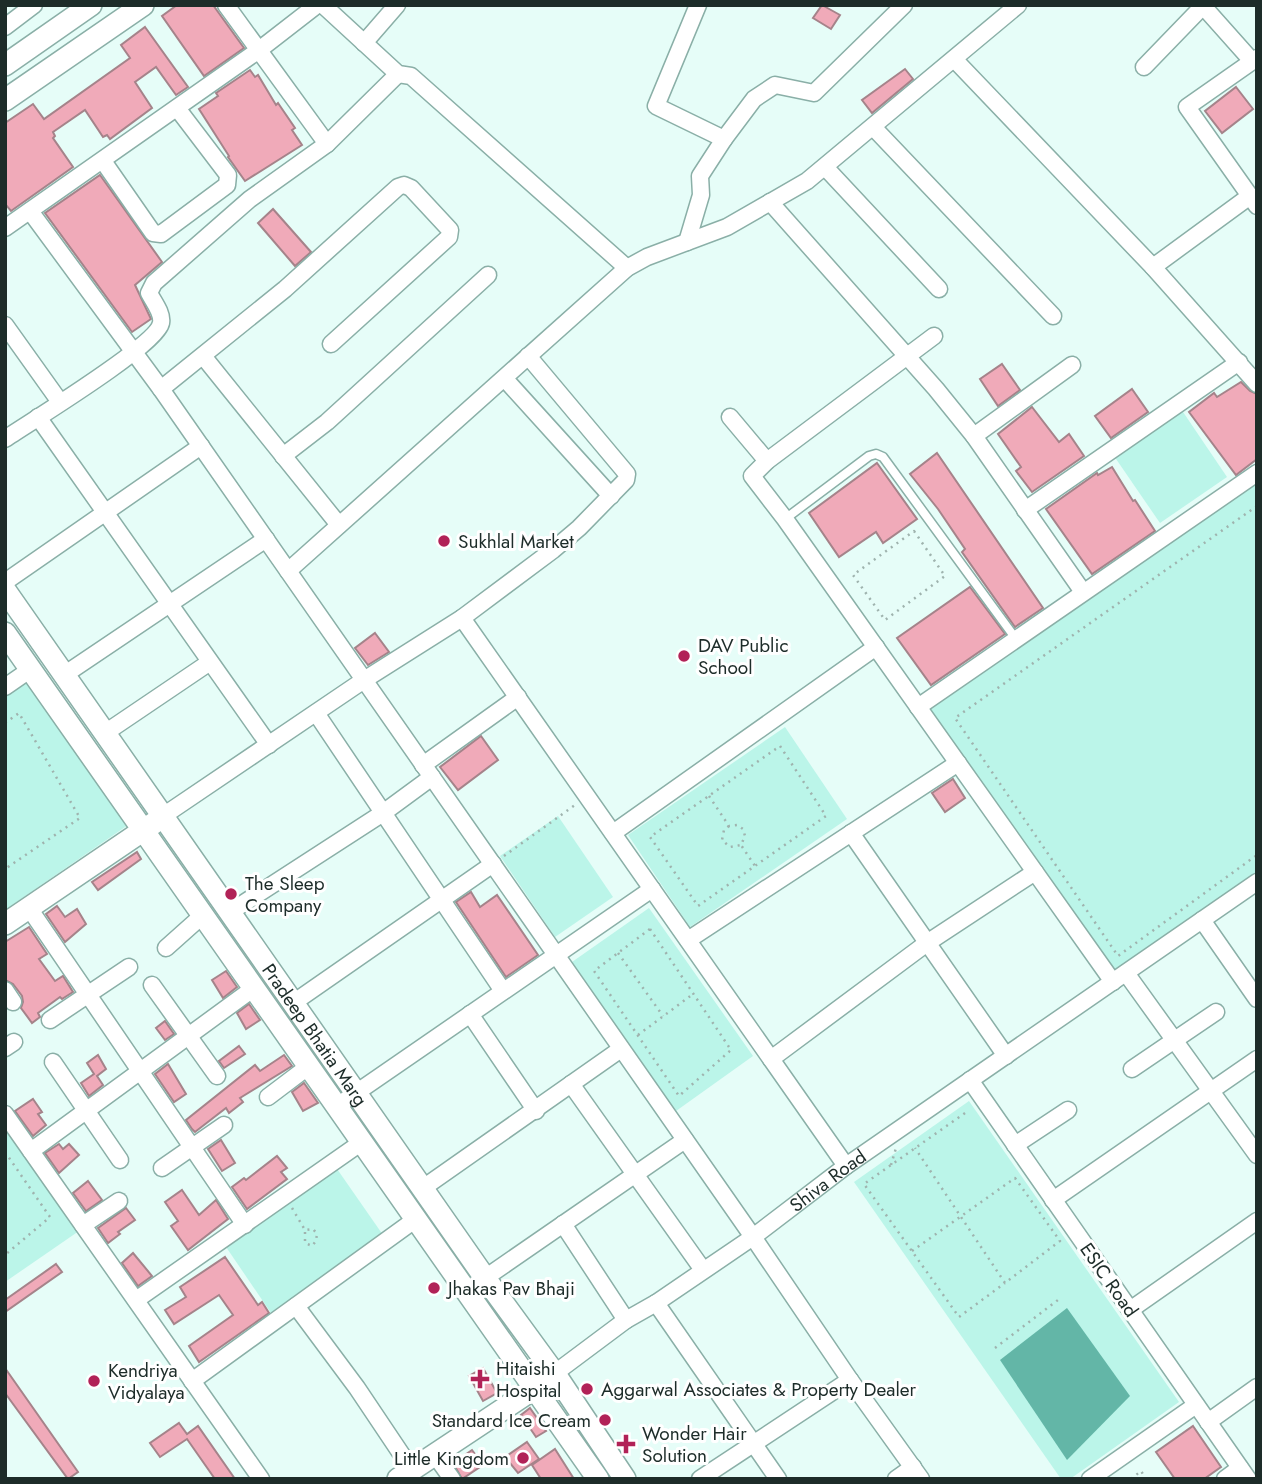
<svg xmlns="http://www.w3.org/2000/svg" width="1262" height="1484" font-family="Jost,sans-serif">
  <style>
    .green { fill: #bbf5e9 }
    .water { fill: #63b6a7 }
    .building { fill: #f0aab9; stroke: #a5838a; stroke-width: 2 }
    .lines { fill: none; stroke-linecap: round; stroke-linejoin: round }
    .lane-casing { stroke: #8aafa7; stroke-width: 11 }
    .street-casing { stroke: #8aafa7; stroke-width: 19 }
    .secondary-casing { stroke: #8aafa7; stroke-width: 24 }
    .path { stroke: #9fb3ae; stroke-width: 2.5; stroke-dasharray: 2 5; stroke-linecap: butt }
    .lane { stroke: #fff; stroke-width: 8 }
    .street { stroke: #fff; stroke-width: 16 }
    .secondary { stroke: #fff; stroke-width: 21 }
    .poi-dot { fill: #b12257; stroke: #fff; stroke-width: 2.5 }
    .labels { text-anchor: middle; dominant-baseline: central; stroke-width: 6; stroke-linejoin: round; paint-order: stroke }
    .poi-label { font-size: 19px; fill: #1d2c29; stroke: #fff; text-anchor: start }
    .street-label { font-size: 19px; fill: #1d2c29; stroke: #fff }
  </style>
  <rect width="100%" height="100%" fill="#e6fdf8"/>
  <g class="green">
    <path d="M1181,409l46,68 -67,46 -46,-67z"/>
    <path d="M1257,482v390l-142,103 -187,-266z"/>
    <path d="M35,676l93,149 -123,85v-213z"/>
    <path d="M785,727l62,92 -157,108 -62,-92z"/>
    <path d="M558,816l55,81 -58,40 -55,-81z"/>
    <path d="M649,908l104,148 -77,55 -104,-149z"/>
    <path d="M969,1101l210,301 -109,77h-9l-207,-297z"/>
    <path d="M5,1126l74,105 -74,51z"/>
    <path d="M335,1166l48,69 -112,78 -47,-69z"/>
  </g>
  <path class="water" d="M1067,1308l63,88 -63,64 -67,-100z"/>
  <g class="building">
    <path d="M177,5h36l31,43 -40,28 -42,-60z"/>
    <path d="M822,5l18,10 -9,14 -18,-11z"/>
    <path d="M145,27l43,60 -12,8 -20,-28 -21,15 17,26 -42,31 -3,-4 -4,2 -18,-27 -32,22 2,4 -2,2 20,29 -62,44 -6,-7v-81l28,-19 11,15 86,-61 -9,-13z"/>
    <path d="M905,69l8,10 -41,34 -10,-13z"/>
    <path d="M250,70l5,7 3,-2 18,30 2,-2 17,25 -3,2 10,15 -57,36 -17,-24 1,-1 -30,-47 19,-13 -2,-3z"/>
    <path d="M1236,87l17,22 -31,24 -17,-22z"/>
    <path d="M100,175l62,87 -27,23 16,34 -19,13 -87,-119z"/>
    <path d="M273,209l38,43 -16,14 -37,-43z"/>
    <path d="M1002,364l18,26 -22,16 -18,-27z"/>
    <path d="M1241,382l9,9 7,3v65l-21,16 -47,-63 25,-19 3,4z"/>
    <path d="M1132,389l16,23 -37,26 -16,-22z"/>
    <path d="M1032,407l27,35 10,-8 15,22 -52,36 -16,-21 5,-4 -23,-33z"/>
    <path d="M937,453l106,155 -28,19 -53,-75 3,-3 -27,-40 -28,-35z"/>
    <path d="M877,463l40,56 -34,24 -7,-11 -37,25 -30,-44z"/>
    <path d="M1112,467l21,34 2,-1 20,31 -63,43 -46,-65 51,-36 1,2z"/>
    <path d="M970,587l35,47 -74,51 -34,-47z"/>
    <path d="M375,633l14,19 -21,13 -13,-17z"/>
    <path d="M481,736l17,24 -40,30 -18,-23z"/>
    <path d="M953,779l12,19 -20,14 -13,-19z"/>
    <path d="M137,852l4,7 -43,31 -6,-8z"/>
    <path d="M471,892l9,15 17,-12 41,60 -32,22 -50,-75z"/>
    <path d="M57,906l8,11 12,-8 9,15 -21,18 -19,-28z"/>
    <path d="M29,927l18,27 -8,5 16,22 8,-5 10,16 -11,7 -2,-2 -22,16 2,4 -8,6 -11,-15 2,-6 -1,-6 -9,-12 -8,-4v-38z"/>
    <path d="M226,971l11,16 -14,11 -11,-18z"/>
    <path d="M249,1004l11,16 -14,9 -9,-16z"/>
    <path d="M165,1021l9,13 -9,6 -9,-12z"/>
    <path d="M239,1046l6,8 -21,14 -5,-7z"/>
    <path d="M98,1055l8,14 -9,7 6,9 -14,11 -8,-13 13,-9 -7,-11z"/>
    <path d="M284,1055l8,11 -52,32 3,4 -14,11 -3,-5 -31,24 -3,-3 -6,-9 69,-55 5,6z"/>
    <path d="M168,1064l18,30 -12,8 -19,-28z"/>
    <path d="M304,1083l14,20 -15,8 -11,-19z"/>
    <path d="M33,1099l9,13 -4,2 8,11 -13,11 -18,-25z"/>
    <path d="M221,1140l14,23 -13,8 -14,-22z"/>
    <path d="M59,1144l4,5 6,-5 10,11 -20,18 -14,-20z"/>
    <path d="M277,1156l10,12 -6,4 6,7 -40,30 -15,-22 12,-9 2,2z"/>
    <path d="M88,1181l14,19 -16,11 -13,-18z"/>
    <path d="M182,1190l17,25 17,-15 12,19 -40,31 -17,-24 7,-5 -13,-19z"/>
    <path d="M126,1208l9,12 -17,12 2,2 -12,9 -10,-15z"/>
    <path d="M133,1253l19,23 -14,10 -16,-23z"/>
    <path d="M225,1257l33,48 4,-3 7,11 -70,49 -10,-16 44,-31 -14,-20 -45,29 -9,-14 21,-13 -6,-10z"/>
    <path d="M56,1264l6,8 -57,40v-12z"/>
    <path d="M5,1368l73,104 -10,7 -63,-86z"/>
    <path d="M483,1368l14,25 -14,8 -14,-25z"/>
    <path d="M530,1408l16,23 -10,6 -15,-22z"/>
    <path d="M179,1423l8,11 11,-8 37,53h-20l-28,-40 -27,18 -10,-14z"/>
    <path d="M1193,1426l28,41 -17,12h-29l-19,-27z"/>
    <path d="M527,1442l12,17 -21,14 -13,-16z"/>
    <path d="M555,1449l19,30h-33l-9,-14z"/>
    <path d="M472,1450l11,15 -21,14 -9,-16z"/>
  </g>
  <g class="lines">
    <g class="lane-casing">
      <path id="lane" d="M785,519l84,-63 7,-2 7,3 133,182"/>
    </g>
    <g class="street-casing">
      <g id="street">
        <path d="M226,5l101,139"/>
        <path d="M323,5l75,69 13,2 216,192"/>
        <path d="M1203,6l49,55"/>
        <path d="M5,27l29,-22"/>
        <path d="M364,43l33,-38"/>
        <path d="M1257,58l-70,49 70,99"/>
        <path d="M954,59l199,208 104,117"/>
        <path d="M1144,67l60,-62"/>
        <path d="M873,127l180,189"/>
        <path d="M724,139l30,-40 21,-14 39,8 90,-88"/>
        <path d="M103,161l50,72 8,1 66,-49 1,-10 -51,-67"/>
        <path d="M825,167l114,122"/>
        <path d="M770,202l166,187 38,47 109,156"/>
        <path d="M30,211l131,178 592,848 97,143 71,99"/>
        <path d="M5,228l254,-178 58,-45"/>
        <path d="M687,242l14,-47 -1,-19 24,-37 -68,-33 42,-101"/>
        <path d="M1153,267l97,-71"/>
        <path d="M5,325l55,77"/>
        <path d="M934,336l-167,125 -15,15 33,43 328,463"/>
        <path d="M203,356l136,169"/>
        <path d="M505,379l106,117"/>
        <path d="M161,389l124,-100 113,-102 6,-2 7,3 39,42 -1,7 -118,107"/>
        <path d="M38,417l231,328"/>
        <path d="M730,417l37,44"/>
        <path d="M974,436l98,-71"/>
        <path d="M5,439c25,-17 152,-94 156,-116 2,-10 -8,-22 -12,-30l5,-10 96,-84 77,-55 71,-70"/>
        <path d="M283,456l44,-34 161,-147"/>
        <path d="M1025,510l214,-148"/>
        <path d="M288,571l339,-303 20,-11 80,-30 80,-46 211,-176"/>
        <path d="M5,582l196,-136"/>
        <path d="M462,618l384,548"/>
        <path d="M64,675l202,-136"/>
        <path d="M5,687l26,-18"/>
        <path d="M918,707l339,-234"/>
        <path d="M316,713l187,278"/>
        <path d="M105,733l105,-71"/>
        <path d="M423,765l95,-68"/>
        <path d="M163,816l201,-136 98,-62 91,-68 26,-22 47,-48 1,-6 -99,-118"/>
        <path d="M613,833l263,-186"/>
        <path d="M851,833l155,223"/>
        <path d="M29,908l216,317"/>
        <path d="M230,912l153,-99 49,-36"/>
        <path d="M1202,920l55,79"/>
        <path d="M688,940l270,-177"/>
        <path d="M166,948l37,-33"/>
        <path d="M1126,973l131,182"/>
        <path d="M152,985l65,91"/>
        <path d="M5,990l8,12"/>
        <path d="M293,1003l200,-139"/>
        <path d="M470,1014l66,97"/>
        <path d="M50,1020l79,-53"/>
        <path d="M5,1048l9,-6"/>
        <path d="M771,1059l156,-116 108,-71"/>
        <path d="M53,1062l67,98"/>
        <path d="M1132,1069l84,-57"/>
        <path d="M970,1080l278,399"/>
        <path d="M571,1084l132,186"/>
        <path d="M268,1097l41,-31"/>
        <path d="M337,1106l315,-217"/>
        <path d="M5,1114l256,365"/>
        <path d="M1015,1145l53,-35"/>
        <path d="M31,1151l223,-163"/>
        <path d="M162,1168l62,-43"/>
        <path d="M423,1188l198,-139"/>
        <path d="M1053,1200l204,-141"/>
        <path d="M563,1224l63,96"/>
        <path d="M83,1225l36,-24"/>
        <path d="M485,1278l200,-138"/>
        <path d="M136,1300l226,-158"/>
        <path d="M656,1303l122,176"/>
        <path d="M296,1306l61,82 55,82"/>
        <path d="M1130,1310l127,-89"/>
        <path d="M192,1381l224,-162"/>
        <path id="s1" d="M535,1388l91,-68 30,-17 97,-66 93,-71 411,-284"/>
        <path d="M1208,1422l49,-35"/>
        <path d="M435,1455l17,24"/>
        <path d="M700,1479l150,-99"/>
        <path d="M896,1479l17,-12"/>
        <path d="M1090,1479l106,-74"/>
        <path d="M1225,1479l15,-11"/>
      </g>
    </g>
    <g class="secondary-casing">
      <g id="secondary">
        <path d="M5,65l86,-60"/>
        <path d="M5,100l138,-95"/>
        <path id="s2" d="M5,590l480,688 70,96 70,105"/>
        <path d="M5,633l593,846"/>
        <path d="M5,924l149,-101"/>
        <path d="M398,1479l137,-91"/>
      </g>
    </g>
    <g class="path">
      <path d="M1257,506l-302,212 163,238 139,-101"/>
      <path d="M914,531l31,45 -60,44 -32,-45z"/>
      <path d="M5,723l14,-10 61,105 -75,51"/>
      <path d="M780,746l46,70 -128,90 -48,-69z"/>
      <path d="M709,796l20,30 8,-1 6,4 2,7 -4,9 14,21"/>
      <path d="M729,826l-5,4 -2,10 8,7 11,-2"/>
      <path d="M504,856l71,-51"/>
      <path d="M650,929l81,121 -52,46 -85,-125z"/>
      <path d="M618,953l45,63"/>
      <path d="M638,1035l55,-41"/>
      <path d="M965,1113l-101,71 95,133 46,-34"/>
      <path d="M5,1152l45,65 -45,38"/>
      <path d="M891,1165l5,-17"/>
      <path d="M292,1208l13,22 8,-1 4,5 -1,7 -4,5 -7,-3v-13"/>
      <path d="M912,1251l103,-73 45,63 -55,42 -90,-135"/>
      <path d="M995,1348l63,-48"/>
      <path d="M1131,1479l10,-8 5,8"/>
    </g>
    <use href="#lane" class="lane"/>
    <use href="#street" class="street"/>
    <use href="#secondary" class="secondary"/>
  </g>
  <g class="poi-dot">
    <circle cx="444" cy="541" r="7"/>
    <circle cx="684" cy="656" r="7"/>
    <circle cx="231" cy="894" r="7"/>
    <circle cx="434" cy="1288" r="7"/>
    <path d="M476.5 1368.5h7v7h7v7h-7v7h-7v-7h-7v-7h7z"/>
    <circle cx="94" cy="1381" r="7"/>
    <circle cx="587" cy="1389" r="7"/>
    <circle cx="605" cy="1420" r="7"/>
    <path d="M622.5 1433.5h7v7h7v7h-7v7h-7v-7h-7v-7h7z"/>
    <circle cx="523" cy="1458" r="7"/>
  </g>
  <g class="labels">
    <g class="poi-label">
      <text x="458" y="541">Sukhlal Market</text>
      <text x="698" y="645">DAV Public<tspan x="698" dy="22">School</tspan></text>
      <text x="245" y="883">The Sleep<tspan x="245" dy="22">Company</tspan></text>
      <text x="448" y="1288">Jhakas Pav Bhaji</text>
      <text x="496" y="1368">Hitaishi<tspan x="496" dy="22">Hospital</tspan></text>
      <text x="108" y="1370">Kendriya<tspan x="108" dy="22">Vidyalaya</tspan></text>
      <text x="601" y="1389">Aggarwal Associates &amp; Property Dealer</text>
      <text x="591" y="1420" text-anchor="end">Standard Ice Cream</text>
      <text x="642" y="1433">Wonder Hair<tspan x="642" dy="22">Solution</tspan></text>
      <text x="509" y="1458" text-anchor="end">Little Kingdom</text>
    </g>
    <g class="street-label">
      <text stroke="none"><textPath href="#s2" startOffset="542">Pradeep Bhatia Marg</textPath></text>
      <text stroke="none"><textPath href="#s1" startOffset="359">Shiva Road</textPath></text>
      <text transform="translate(1109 1280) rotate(55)">ESIC Road</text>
    </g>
  </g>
  <rect width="1262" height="1484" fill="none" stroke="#1d2c29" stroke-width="14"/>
</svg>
